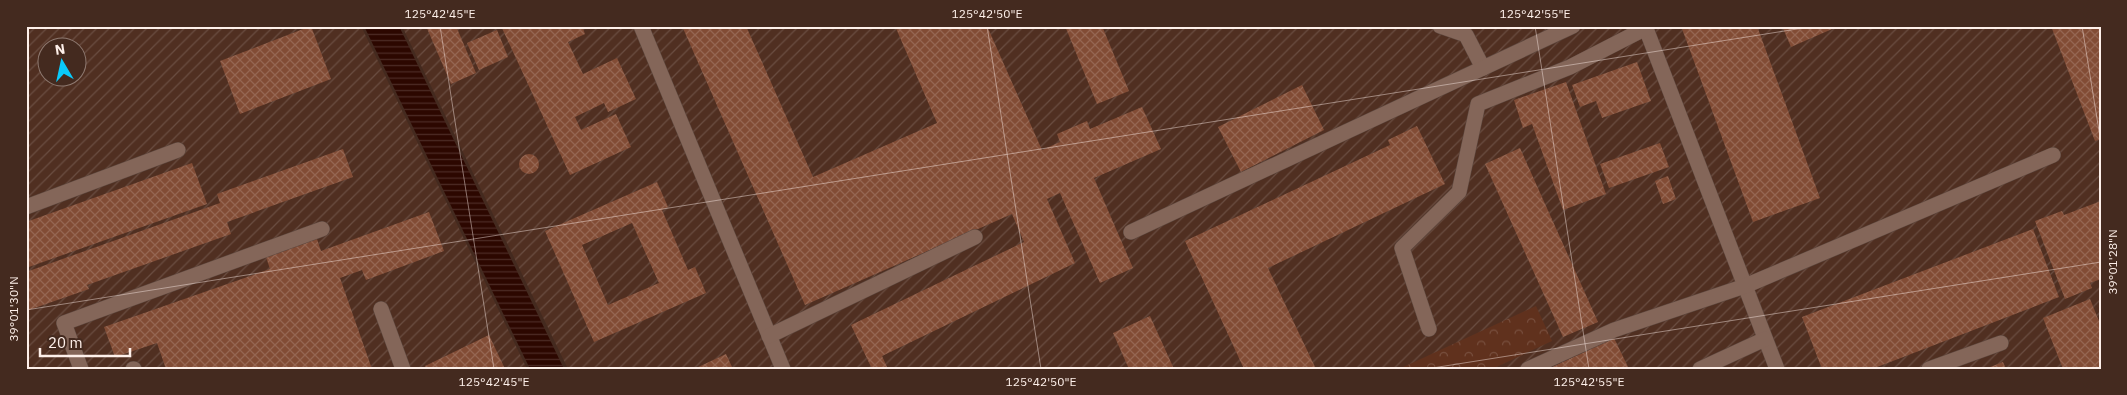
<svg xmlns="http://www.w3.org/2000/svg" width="2127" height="395" font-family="'IBM Plex Sans',sans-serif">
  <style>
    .industrial { fill: url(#industrial-furrows); fill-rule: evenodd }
    .forest { fill: url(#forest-crowns) }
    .water { fill: url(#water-rules) }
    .building { fill: url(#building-cross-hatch); fill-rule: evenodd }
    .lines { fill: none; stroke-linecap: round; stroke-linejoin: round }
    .service-casing { stroke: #5c473e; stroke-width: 16 }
    .minor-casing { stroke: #5c473e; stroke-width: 16 }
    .service { stroke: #846659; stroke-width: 15 }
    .minor { stroke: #846659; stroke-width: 15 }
    .ticks { fill: none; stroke: #fef0ea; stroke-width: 1; stroke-opacity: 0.45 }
    .neatline { fill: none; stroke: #fef0ea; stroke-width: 2 }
    .ticks-label { font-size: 12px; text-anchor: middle; fill: #fef0ea }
  </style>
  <defs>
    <pattern id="industrial-furrows" width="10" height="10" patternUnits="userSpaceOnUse" patternTransform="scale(1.25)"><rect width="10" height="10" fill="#502f21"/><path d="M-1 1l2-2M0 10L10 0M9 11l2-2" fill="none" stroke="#6a4d41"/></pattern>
    <pattern id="forest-crowns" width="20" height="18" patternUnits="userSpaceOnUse" patternTransform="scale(1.25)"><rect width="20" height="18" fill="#60311d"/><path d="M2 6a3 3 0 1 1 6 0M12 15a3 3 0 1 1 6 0" fill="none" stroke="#784f3e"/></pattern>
    <pattern id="water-rules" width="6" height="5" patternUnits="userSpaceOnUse" patternTransform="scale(1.25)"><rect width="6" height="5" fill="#2c0700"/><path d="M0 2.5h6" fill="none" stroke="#4c2b25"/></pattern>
    <pattern id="building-cross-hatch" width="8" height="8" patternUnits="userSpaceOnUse" patternTransform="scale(1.25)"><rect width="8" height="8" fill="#824c35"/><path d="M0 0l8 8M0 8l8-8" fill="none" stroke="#956652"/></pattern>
  </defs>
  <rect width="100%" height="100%" fill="#442a1f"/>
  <g class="industrial">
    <path d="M26,26h335l166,343h-501zM48,48h30v30h-30z"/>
    <path d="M402,26h1699v343h-1533z"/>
  </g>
  <path class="forest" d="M1536,306l16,35 -60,28h-93z"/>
  <path class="water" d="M364,26h35l165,343h-34z"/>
  <g class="building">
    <path d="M311,26l20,53 -91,35 -20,-53z"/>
    <path d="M426,26h30l20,47 -25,11z"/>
    <path d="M501,26h81l3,8 -17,8 15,32 34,-16 19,41 -28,13 -4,-9 -29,14 6,13 35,-16 15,33 -61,28z"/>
    <path d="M682,26h64l67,151 124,-54 -42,-97h92l55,124 18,-8 -3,-8 30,-13 3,8 52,-22 19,42 -67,29 39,90 -33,15 -40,-90 -13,6 28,64 -193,93 6,13h-16l-21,-44 173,-83 -12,-28 -207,91z"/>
    <path d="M1065,26h37l27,65 -32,13z"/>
    <path d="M1681,26h76l63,172 -67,24z"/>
    <path d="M1782,26h57l-48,21z"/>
    <path d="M2051,26h50v113l-6,2z"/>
    <path d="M497,30l11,27 -29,13 -12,-27z"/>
    <path d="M1637,62l14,39 -49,17 -6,-17 -16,6 -8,-22z"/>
    <path d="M1566,82l40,112 -43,16 -31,-86 -9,4 -9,-28z"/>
    <path d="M1302,85l22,45 -83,42 -23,-45z"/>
    <path d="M1417,126l28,58 -177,84 48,101h-72l-59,-128 205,-96 -2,-5z"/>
    <path d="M1660,143l9,24 -60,21 -9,-24z"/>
    <path d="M1520,148l78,174 -35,15 -78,-173z"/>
    <path d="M343,149l10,28 -126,45 4,12 -144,51 2,4 -63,22v-39l194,-69 -3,-9z"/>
    <circle cx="529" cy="164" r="10"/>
    <path d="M192,163l15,41 -181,64v-46z"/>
    <path d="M1668,176l8,23 -13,5 -8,-23z"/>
    <path d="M657,182l11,25 -6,3 26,60 7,-3 11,26 -112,49 -49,-111zM632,223l27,60 -51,22 -26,-60z"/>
    <path d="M2101,201v78l-11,4 2,5 -27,11 -30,-78 27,-10 2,4z"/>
    <path d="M429,212l15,39 -78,29 -4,-10 -22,8 32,91h-206l-9,-26 -42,14 -11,-30 166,-58 -5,-15 51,-18 5,15z"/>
    <path d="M2033,229l26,68 -187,72h-50l-20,-52z"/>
    <path d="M2090,299l11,27v43h-38l-20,-51z"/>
    <path d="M1150,316l24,53h-45l-16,-36z"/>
    <path d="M489,335l16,34h-79l-1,-3z"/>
    <path d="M1614,338l15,31h-81z"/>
    <path d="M726,354l7,15h-39z"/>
    <path d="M2003,362l3,7h-21z"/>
  </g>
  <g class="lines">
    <g class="service-casing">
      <g id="service">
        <path d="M641,26l142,343"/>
        <path d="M1645,26l132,343"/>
        <path d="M26,207l152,-57"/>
        <path d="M381,309l22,60"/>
        <path d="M1429,329l-27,-81 57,-56 19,-88 92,-37 76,-39"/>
        <path d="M769,336l206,-99"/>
        <path d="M81,369l-17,-46 258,-94"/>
        <path d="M133,369h1"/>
        <path d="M1528,369l86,-39 131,-44 308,-131"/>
        <path d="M1700,369l65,-30"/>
        <path d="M1929,369l72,-26"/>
      </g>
    </g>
    <g class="minor-casing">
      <g id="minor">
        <path d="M1440,26l26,9 17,33"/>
        <path d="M1131,232l442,-206"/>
      </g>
    </g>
    <use href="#service" class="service"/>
    <use href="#minor" class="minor"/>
  </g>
  <path class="ticks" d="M440,26l54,343M987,26l54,343M1535,26l54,343M2082,26l19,117M26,29l17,-3M26,310l1790,-284M1426,369l675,-107"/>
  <rect width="2127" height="395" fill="none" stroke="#442a1f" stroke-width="55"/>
  <g transform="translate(62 62) rotate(351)"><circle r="24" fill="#442a1f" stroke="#8e7970"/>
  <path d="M0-4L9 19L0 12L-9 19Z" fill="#0acafa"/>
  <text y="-8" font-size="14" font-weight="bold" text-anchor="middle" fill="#fef0ea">N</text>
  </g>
  <path d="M40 348v8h90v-8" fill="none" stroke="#fef0ea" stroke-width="2.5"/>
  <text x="48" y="348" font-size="15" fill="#fef0ea" stroke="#442a1f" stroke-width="4" paint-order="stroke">20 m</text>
  <rect x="28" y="28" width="2072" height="340" class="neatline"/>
  <g class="ticks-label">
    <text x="440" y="18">125°42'45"E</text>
    <text x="987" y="18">125°42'50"E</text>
    <text x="1535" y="18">125°42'55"E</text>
    <text transform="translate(2113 262) rotate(-90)" y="4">39°01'28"N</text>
    <text transform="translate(14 309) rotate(-90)" y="4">39°01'30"N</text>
    <text x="494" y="386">125°42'45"E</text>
    <text x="1041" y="386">125°42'50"E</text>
    <text x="1589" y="386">125°42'55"E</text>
  </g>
</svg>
